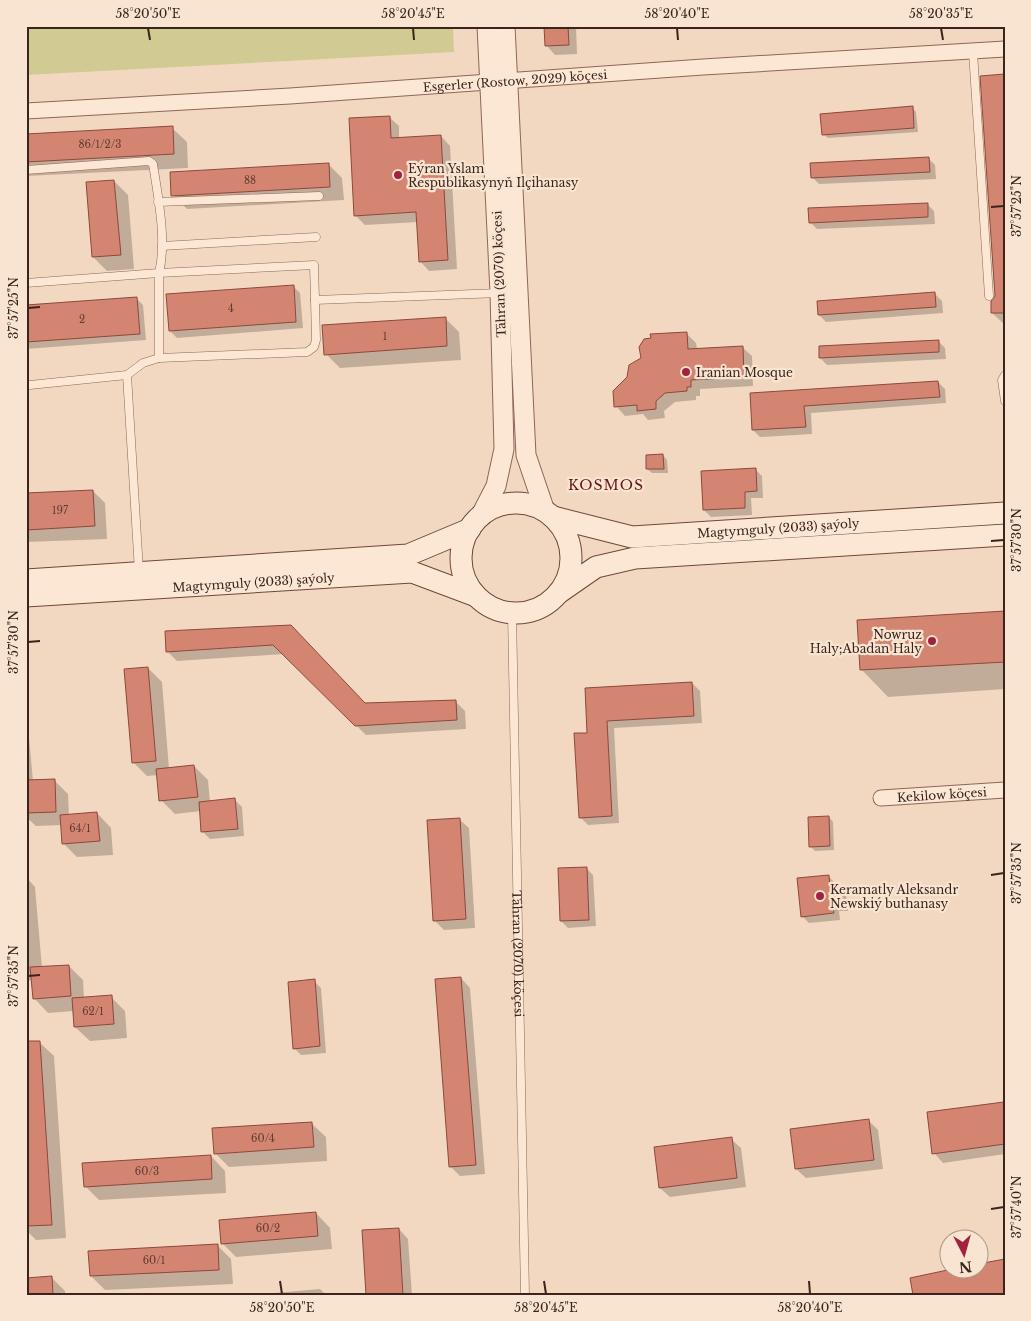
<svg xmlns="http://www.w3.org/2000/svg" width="1031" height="1321" font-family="'Libre Baskerville',serif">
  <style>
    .green { fill: #d1ca93 }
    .shadow { fill: #0003 }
    .building { fill: #d38572; stroke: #8e483a }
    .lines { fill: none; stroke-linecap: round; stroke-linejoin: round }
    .service-casing { stroke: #8c6756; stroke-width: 9 }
    .minor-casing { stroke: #8c6756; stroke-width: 17 }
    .tertiary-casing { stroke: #8c6756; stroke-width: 21 }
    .secondary-casing { stroke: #6e4839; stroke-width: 23 }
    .service { stroke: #fce7d4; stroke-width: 8 }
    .minor { stroke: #fce7d4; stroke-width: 15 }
    .tertiary { stroke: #fce7d4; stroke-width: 19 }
    .secondary { stroke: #fce7d4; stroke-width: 21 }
    .ticks { fill: none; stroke: #3b241c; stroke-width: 2 }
    .poi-dot { fill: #a1213e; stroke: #f8e4d0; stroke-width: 2 }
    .labels { text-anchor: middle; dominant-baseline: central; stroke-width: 4.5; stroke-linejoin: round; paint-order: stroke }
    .number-label { font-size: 10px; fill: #613c32 }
    .street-label { font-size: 12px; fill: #3b241c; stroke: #f8e4d0 }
    .poi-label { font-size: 12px; fill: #3b241c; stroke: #f8e4d0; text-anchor: start }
    .neighbourhood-label { font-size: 14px; letter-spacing: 1px; fill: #6b1719; stroke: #f8e4d0 }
    .neatline { fill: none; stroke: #3b241c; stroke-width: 2 }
    .ticks-label { font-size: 12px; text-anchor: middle; fill: #3b241c }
  </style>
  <rect width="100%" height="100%" fill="#f2d8c0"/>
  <path class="green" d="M26,26h427l1,26 -428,23z"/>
  <g class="shadow">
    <path d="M545,26h31l1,28 -22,1 -9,-10z"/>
    <path d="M1005,76v249l-13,-12 4,-17z"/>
    <path d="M912,107l4,5 2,20 -90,6 -5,-4z"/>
    <path d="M389,117l10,9v13l42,-3 9,10 7,123 -28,2 -9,-10 -2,-39 -53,3 -10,-10z"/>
    <path d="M172,128l15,14 1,26 -162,8v-41z"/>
    <path d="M928,158l7,7 1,14 -117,5 -7,-7z"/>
    <path d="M328,164l14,14 2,22 -157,9 -14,-14z"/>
    <path d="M114,181l14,14 6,74 -27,2 -14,-14z"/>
    <path d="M927,204l7,7 1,13 -118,5 -7,-7z"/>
    <path d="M293,286l7,7 3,35 -126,10 -7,-7z"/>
    <path d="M935,294l7,7 1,12 -117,9 -7,-7z"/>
    <path d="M136,298l7,7 3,35 -120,9v-42z"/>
    <path d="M445,318l14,14 2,28 -121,8 -14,-14z"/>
    <path d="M687,334l9,9 1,6 45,-2 10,9 1,30 -53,3v7h-4v4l-21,2 -11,9 1,7 -17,2 -5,-6 -18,2 -9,-10z"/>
    <path d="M938,341l7,7 1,11 -119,6 -7,-7z"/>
    <path d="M938,382l7,7 1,14 -135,10 1,21 -52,3 -7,-7 -2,-36z"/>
    <path d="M663,455l4,5 1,13h-16l-5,-4z"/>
    <path d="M755,469l7,7 1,22h-12l1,17 -41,2 -7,-7z"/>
    <path d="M93,491l12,12 2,36 -81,3v-48z"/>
    <path d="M1005,612v77l-117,8 -26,-27 -3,-49z"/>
    <path d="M290,626l75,78 91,-2 9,9 1,18 -100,6 -82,-81 -107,7 -10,-10z"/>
    <path d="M148,668l14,14 7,87 25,-3 14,14 2,22 25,-2 7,7 2,29 -34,3 -7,-7 -2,-21 -26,3 -14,-14 -3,-25 -11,1 -14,-14z"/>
    <path d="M692,683l8,8 2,32 -88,5 5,95 -31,2 -8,-8 9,-83 -3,-45z"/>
    <path d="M26,706l7,75 21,-1 14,14 1,22 28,-3 14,15 2,27 -36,2 -14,-14 -1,-18 -26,1 -10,-9z"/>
    <path d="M829,817l4,5 1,28 -19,1 -5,-5z"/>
    <path d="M459,819l10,9 6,100 -31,2 -9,-9z"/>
    <path d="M586,868l7,7 3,51 -28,2 -7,-7z"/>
    <path d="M828,876l7,7 1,5h3l7,7 2,16h-9l1,9 -31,3 -7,-7z"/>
    <path d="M26,877l9,10 7,81 27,-2 14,14 1,19 27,-2 14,14 2,27 -37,3 -15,-14 -1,-16 -26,2 -14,-15 -1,-18 -7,1z"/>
    <path d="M461,978l9,10 15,186 -25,2 -9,-9z"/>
    <path d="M314,981l7,7 5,65 -25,2 -7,-7z"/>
    <path d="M39,1042l15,14 12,182 -30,2 -10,-10v-187z"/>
    <path d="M1003,1103l2,2v49l-62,9 -9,-10z"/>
    <path d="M869,1121l9,9 5,39 -77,9 -10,-9z"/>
    <path d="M311,1123l15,14 1,24 -98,6 -14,-14z"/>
    <path d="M731,1139l10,9 5,39 -76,10 -10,-9z"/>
    <path d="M211,1156l14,15 1,22 -127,7 -14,-14z"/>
    <path d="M316,1213l14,15 2,21 -96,8 -14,-14z"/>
    <path d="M399,1229l9,10 4,56h-45z"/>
    <path d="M217,1245l14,14 2,25 -128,6 -14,-14z"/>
    <path d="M51,1277l14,14v4h-39z"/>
    <path d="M320,1289l6,6h-75z"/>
  </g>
  <g class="building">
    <path d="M544,26h24l1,19 -24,1z"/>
    <path d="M1005,74v239h-14v-12l4,-5 -15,-220z"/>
    <path d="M913,106l1,22 -92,7 -2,-21z"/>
    <path d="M390,116l1,22 50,-3 7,125 -29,2 -3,-50 -62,4 -5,-98z"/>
    <path d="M173,126l1,28 -148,8v-28z"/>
    <path d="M929,157l1,15 -119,6 -1,-15z"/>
    <path d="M329,163l1,24 -159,9 -1,-24z"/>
    <path d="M114,180l7,75 -29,2 -6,-75z"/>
    <path d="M928,203v14l-119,6 -1,-15z"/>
    <path d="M294,285l2,37 -127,9 -3,-37z"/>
    <path d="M935,292l1,15 -118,8 -1,-14z"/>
    <path d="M137,297l3,37 -114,8v-37z"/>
    <path d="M446,317l1,29 -123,9 -2,-30z"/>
    <path d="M687,332l1,17 55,-3 1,31 -53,3v7h-4v4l-22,2 -9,8v8l-19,2v-6l-23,2 -1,-16 14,-14 2,-12 12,-7 -2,-11 5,-8 7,-1 -1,-4z"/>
    <path d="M939,340v12l-120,6v-12z"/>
    <path d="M938,381l2,16 -136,9 2,21 -54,3 -2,-37z"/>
    <path d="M663,454l1,15h-18v-14z"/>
    <path d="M756,468l1,23 -12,1v16l-42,2 -2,-39z"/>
    <path d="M93,490l2,36 -69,4v-37z"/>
    <path d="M1005,611v51l-145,8 -3,-50z"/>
    <path d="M291,625l74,78 91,-3 1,20 -102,6 -82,-81 -107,7 -1,-21z"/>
    <path d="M148,667l8,94 -24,2 -8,-94z"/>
    <path d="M692,682l2,34 -87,5 5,95 -33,2 -5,-85h13l-2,-45z"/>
    <path d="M194,765l4,32 -39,4 -3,-32z"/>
    <path d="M55,779l1,33 -30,1v-33z"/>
    <path d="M235,798l3,31 -37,3 -2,-30z"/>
    <path d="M97,812l3,29 -38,3 -2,-29z"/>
    <path d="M829,816l1,30 -21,1 -1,-30z"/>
    <path d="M460,818l6,101 -33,2 -6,-101z"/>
    <path d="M587,867l2,53 -29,1 -2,-53z"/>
    <path d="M829,875l1,13 10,-1 1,17 -8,1 1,8 -33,4 -4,-39z"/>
    <path d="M69,965l2,31 -38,3 -3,-32z"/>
    <path d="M461,977l15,188 -27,2 -14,-188z"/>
    <path d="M315,979l5,67 -27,3 -5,-67z"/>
    <path d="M112,995l2,29 -40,3 -2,-29z"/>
    <path d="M26,1041h14l12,184 -26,1z"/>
    <path d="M1004,1102l1,42 -73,10 -5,-42z"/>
    <path d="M869,1119l5,41 -79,9 -5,-40z"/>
    <path d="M312,1122l2,25 -100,7 -2,-26z"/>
    <path d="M732,1137l5,41 -78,10 -5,-41z"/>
    <path d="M211,1155l1,24 -128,8 -2,-24z"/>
    <path d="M316,1212l2,24 -97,8 -2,-24z"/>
    <path d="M399,1228l4,67h-37l-4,-65z"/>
    <path d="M218,1244l1,26 -129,6 -2,-25z"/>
    <path d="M1005,1259v36h-92l-3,-17 47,-10h21v-4z"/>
    <path d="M52,1276l1,19h-27v-17z"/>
  </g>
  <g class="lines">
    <g class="service-casing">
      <g id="service">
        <path d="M973,52l16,244"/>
        <path d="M26,170l123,-9 4,3c5,33 14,76 6,109v85l-16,5 -16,12 12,196"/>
        <path d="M158,202l161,-6"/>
        <path d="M162,246l154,-9"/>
        <path d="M26,283l133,-10 155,-8 1,35 185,-7"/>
        <path d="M159,358l148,-6 7,-5 2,-7 -1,-40"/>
        <path d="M1005,375l-3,5 3,21"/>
        <path d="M30,385l97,-10"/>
        <path id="s1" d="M512,613l13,682"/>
      </g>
    </g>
    <g class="minor-casing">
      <g id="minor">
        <path id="s2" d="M26,111l264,-15 413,-29 302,-18"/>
        <path id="s3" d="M881,798l124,-8"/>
      </g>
    </g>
    <g class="tertiary-casing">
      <g id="tertiary">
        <path d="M505,26l21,429 19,56"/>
        <path d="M480,517l16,-31 8,-37 -4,-156 -13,-267"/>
      </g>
    </g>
    <g class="secondary-casing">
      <g id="secondary">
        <circle cx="516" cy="558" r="55"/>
        <path id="s4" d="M553,517l79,20 373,-24"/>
        <path d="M26,580l382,-25 62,-26"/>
        <path d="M560,592l36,-25 39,-9 370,-23"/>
        <path id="s5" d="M26,596l386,-24 64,24"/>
      </g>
    </g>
    <use href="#service" class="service"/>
    <use href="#minor" class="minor"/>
    <use href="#tertiary" class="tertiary"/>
    <use href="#secondary" class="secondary"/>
  </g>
  <path class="ticks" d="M148,28l2,12M413,28l1,12M677,28l1,12M941,28l2,12M991,207l13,-1M28,308l12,-1M991,541l13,-1M28,642l12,-1M991,875l13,-2M28,976l12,-1M991,1209l13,-2M280,1281l2,13M544,1281l2,13M809,1281l1,13"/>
  <g class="poi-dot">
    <circle cx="398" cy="175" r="5"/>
    <circle cx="686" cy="372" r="5"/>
    <circle cx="932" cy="641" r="5"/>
    <circle cx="820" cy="896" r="5"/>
  </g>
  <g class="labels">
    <g class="number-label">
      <text x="100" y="144">86/1/2/3</text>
      <text x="250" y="180">88</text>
      <text x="231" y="308">4</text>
      <text x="82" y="319">2</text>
      <text x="385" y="336">1</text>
      <text x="60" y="510">197</text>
      <text x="80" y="828">64/1</text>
      <text x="93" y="1011">62/1</text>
      <text x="263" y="1138">60/4</text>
      <text x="147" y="1171">60/3</text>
      <text x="268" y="1228">60/2</text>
      <text x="154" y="1260">60/1</text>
    </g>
    <g class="street-label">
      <text stroke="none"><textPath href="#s2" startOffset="490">Esgerler (Rostow, 2029) köçesi</textPath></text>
      <text transform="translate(499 274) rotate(-92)">Tähran (2070) köçesi</text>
      <text stroke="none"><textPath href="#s4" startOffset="228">Magtymguly (2033) şaýoly</textPath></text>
      <text stroke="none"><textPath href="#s5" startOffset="228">Magtymguly (2033) şaýoly</textPath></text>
      <text stroke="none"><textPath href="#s3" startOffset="61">Kekilow köçesi</textPath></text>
      <text stroke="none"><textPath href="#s1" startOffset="341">Tähran (2070) köçesi</textPath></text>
    </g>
    <g class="poi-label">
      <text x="408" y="168">Eýran Yslam<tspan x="408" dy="14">Respublikasynyň Ilçihanasy</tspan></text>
      <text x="696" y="372">Iranian Mosque</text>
      <text x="922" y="634" text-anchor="end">Nowruz<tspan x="922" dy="14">Haly;Abadan Haly</tspan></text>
      <text x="830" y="889">Keramatly Aleksandr<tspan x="830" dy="14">Newskiý buthanasy</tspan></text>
    </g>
    <g class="neighbourhood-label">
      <text x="606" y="485">KOSMOS</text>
    </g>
  </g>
  <rect width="1031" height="1321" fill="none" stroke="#f8e4d0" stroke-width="55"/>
  <g transform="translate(964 1254) rotate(174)"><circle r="24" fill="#f8e4d0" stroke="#ac9788"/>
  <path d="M0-4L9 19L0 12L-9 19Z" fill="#a1213e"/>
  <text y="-8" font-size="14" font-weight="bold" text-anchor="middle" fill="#3b241c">N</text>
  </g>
  <rect x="28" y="28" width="976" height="1266" class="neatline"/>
  <g class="ticks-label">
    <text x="148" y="18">58°20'50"E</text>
    <text x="413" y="18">58°20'45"E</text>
    <text x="677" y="18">58°20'40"E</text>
    <text x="941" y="18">58°20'35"E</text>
    <text transform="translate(1017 206) rotate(-90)" y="4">37°57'25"N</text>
    <text transform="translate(14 308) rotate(-90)" y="4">37°57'25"N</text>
    <text transform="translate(1017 540) rotate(-90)" y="4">37°57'30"N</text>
    <text transform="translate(14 642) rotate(-90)" y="4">37°57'30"N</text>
    <text transform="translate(1017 873) rotate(-90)" y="4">37°57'35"N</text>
    <text transform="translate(14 976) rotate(-90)" y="4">37°57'35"N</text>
    <text transform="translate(1017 1207) rotate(-90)" y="4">37°57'40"N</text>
    <text x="282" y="1312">58°20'50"E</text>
    <text x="546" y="1312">58°20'45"E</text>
    <text x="810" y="1312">58°20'40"E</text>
  </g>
</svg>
